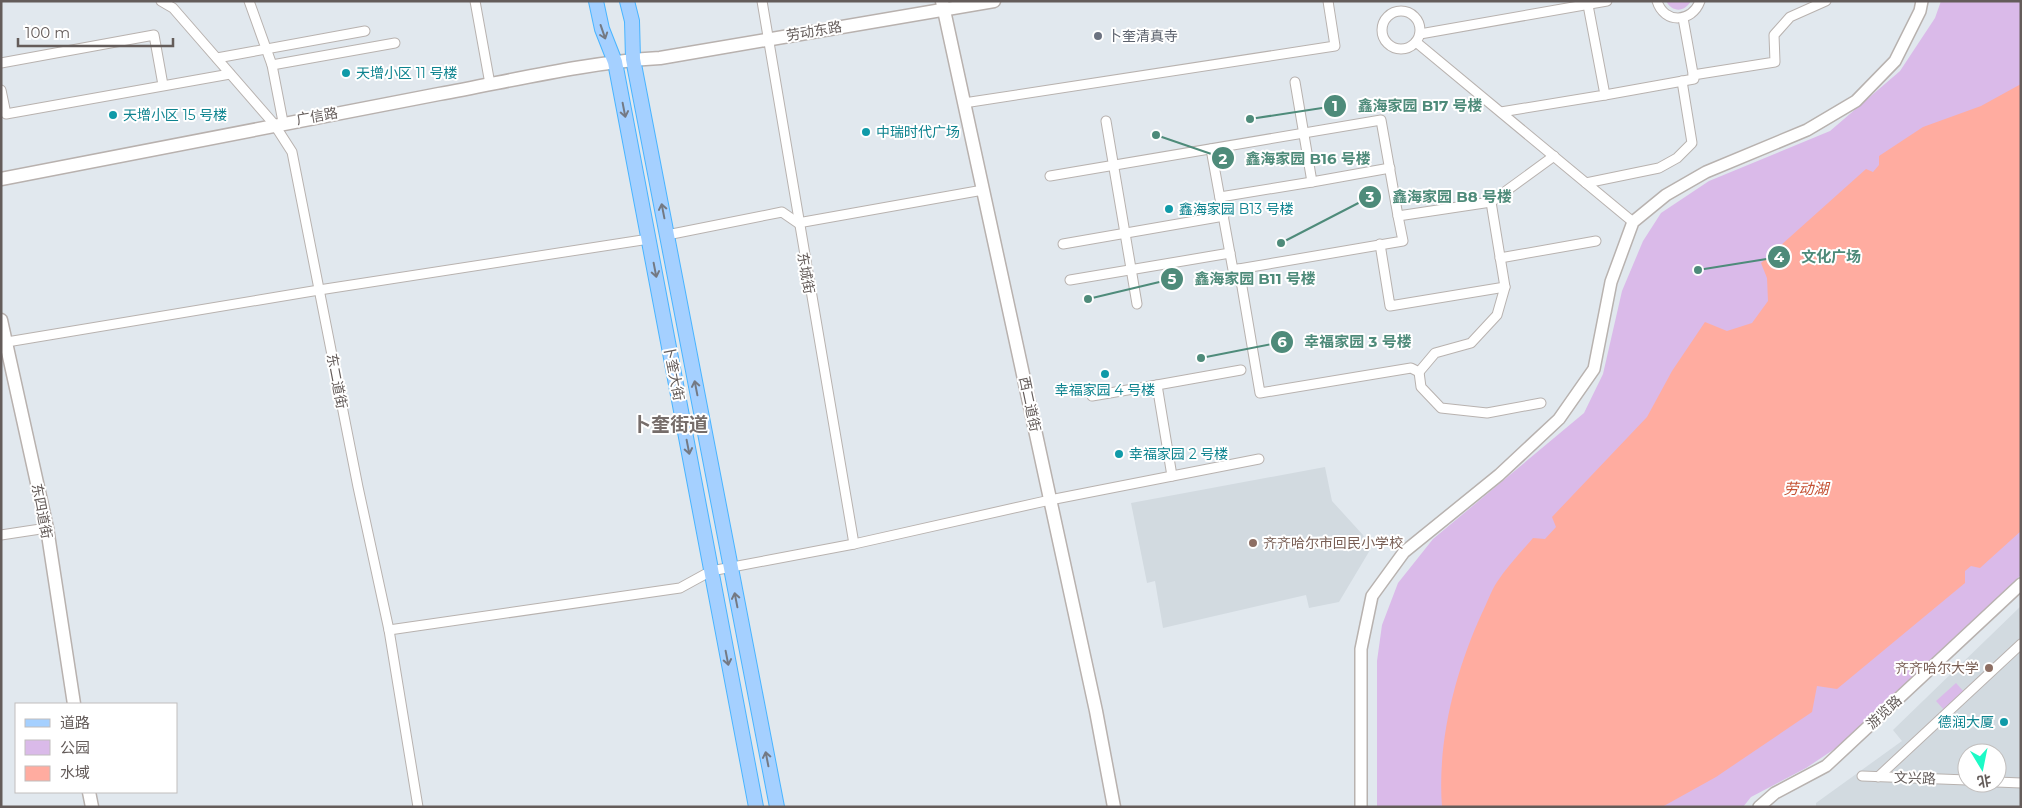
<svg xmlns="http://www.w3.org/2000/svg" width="2022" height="808" font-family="Montserrat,'Noto Sans SC',sans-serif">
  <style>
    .education { fill: #d2dae0; fill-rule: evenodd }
    .green { fill: #dabae9 }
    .water { fill: #ffaca0 }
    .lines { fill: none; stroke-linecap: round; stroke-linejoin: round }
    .minor-casing { stroke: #b8b2af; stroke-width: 11 }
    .tertiary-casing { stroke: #b8b2af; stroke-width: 14 }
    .secondary-casing { stroke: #b8b1ae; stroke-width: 15 }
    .primary-casing { stroke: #49b4ff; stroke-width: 16 }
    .minor { stroke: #fff; stroke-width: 9 }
    .tertiary { stroke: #fff; stroke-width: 11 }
    .secondary { stroke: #fff; stroke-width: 12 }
    .primary { stroke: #a5d0ff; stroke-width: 14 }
    .oneway { stroke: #747983 }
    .worship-dot { fill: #6b7280; stroke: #fff; stroke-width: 2 }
    .culture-dot { fill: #0f9aa8; stroke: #fff; stroke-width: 2 }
    .education-dot { fill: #8d6e63; stroke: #fff; stroke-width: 2 }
    .labels { text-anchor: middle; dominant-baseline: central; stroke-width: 4; stroke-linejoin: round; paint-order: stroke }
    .street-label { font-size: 14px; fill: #645c5a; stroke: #fff }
    .worship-label { font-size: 14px; fill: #5b616d; stroke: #fff; text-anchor: start }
    .culture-label { font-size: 14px; fill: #0d838f; stroke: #fff; text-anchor: start }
    .education-label { font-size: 14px; fill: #785e54; stroke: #fff; text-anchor: start }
    .water-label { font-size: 15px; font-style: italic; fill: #c55335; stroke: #fff }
    .district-label { font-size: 19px; font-weight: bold; fill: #766d6a; stroke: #fff }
    .leader { fill: none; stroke: #4e8b7a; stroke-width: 2 }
    .callout-dot { fill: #4e8b7a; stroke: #fff; stroke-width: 2 }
    .mark-label { font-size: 15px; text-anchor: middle; font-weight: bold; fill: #fff }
    .callout-label { font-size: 15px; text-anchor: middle; font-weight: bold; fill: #4e8b7a; stroke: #fff; stroke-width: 4; stroke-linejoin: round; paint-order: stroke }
  </style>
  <rect width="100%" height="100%" fill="#e1e8ee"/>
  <g class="education">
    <path d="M1325,467l7,34 31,34 7,15 -31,52 -30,6 -3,-13 -143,33 -8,-47 -8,2 -16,-80z"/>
    <path d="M2021,606v201h-205v-4l86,-62 -9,-11zM1967,753h30v30h-30z"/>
  </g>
  <g class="green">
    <path d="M1666,1h25c-7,12 -19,11 -25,0z"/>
    <path d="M1941,1h80v574l-132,126 -50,45 -33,22 -55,29 -8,10h-366v-146l5,-36 16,-42 35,-44 151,-126 19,-39 19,-83 21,-50 18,-28 48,-32 121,-50 70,-60 35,-53z"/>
    <path d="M1956,683l10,11 -20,18 -10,-11z"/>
  </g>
  <path class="water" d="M2021,84v447l-41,37 -9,-2 -6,5v12l-128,106 -20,-3 -5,26 -96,65 -54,30h-220c-5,-65 13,-135 40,-194 5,-10 9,-22 15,-31 10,-15 24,-30 36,-44l12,1 11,-12 -4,-10 95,-100 25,-46 33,-49 22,9 25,-8 16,-22 -1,-23 -6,-15 105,-94 7,3 6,-7v-9l44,-29 58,-21z"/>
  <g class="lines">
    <g class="minor-casing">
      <g id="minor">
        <path d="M161,1l12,7 101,116 18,28 66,335 31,143 29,177"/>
        <path d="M249,1l23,64 11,57"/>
        <path d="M475,1l15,83"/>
        <path d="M762,1l92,543"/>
        <path d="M1657,1c7,23 35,22 43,0"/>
        <circle cx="1401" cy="30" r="19"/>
        <path d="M1420,34l187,-33"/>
        <path d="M1416,42l217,180"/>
        <path d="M217,58l148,-27"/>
        <path d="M1,63l153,-28 9,50"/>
        <path d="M272,65l123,-22"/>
        <path d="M1693,75l82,-13 -1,-27 16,-18 36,-16"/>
        <path d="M1295,82l17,100 78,-14"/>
        <path d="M1,90l5,24 224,-40"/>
        <path d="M1605,95l89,-16 -11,-61"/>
        <path d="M964,103l371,-57 -7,-45"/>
        <path d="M1501,112l104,-17 -17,-90"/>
        <path d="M1106,121l31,183"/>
        <path d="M1211,149l22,121 170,-29 -5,-25"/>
        <path d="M1050,176l331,-56 17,96 93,-14 63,-46"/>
        <path d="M1586,183l73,-15 18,-10 15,-15 -10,-62"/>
        <path d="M1220,197l92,-15"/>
        <path d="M667,235l115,-23 16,11 185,-33"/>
        <path d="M1063,244l161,-28"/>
        <path d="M1380,244l10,62 115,-19 -14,-85"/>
        <path d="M1500,258l96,-17"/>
        <path d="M1239,269l21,124 151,-25 8,4 16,-19 36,-10 26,-28 8,-28"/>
        <path d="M1070,280l160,-27"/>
        <path d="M7,342l312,-52 330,-51"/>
        <path d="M1419,372l2,15 20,21 46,5 54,-10"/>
        <path d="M1092,396l65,-11"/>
        <path d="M1172,476l-15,-91 84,-15"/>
        <path d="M1,535l46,-7"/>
        <path d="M389,630l291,-42 31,-17 143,-27 196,-44 209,-41"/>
        <path d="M1862,776l105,4"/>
        <path d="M1878,777l143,-133"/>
        <path d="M1997,782l24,1"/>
      </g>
    </g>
    <g class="tertiary-casing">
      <g id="tertiary">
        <path d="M1361,807v-158l11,-53 32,-44 95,-77 60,-56 35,-50 17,-87 22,-60 33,-27 40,-23 101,-42 49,-29 39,-40 25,-50 2,-10"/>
        <path d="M1759,807l16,-14 51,-27 195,-182"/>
      </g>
    </g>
    <g class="secondary-casing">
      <g id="secondary">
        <path d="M942,1l154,710 18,96"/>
        <path d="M1,179c146,-29 292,-58 438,-85 72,-13 149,-32 221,-36l334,-57"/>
        <path d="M1,320l46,208 27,176"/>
        <path d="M89,792l3,15"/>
      </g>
    </g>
    <g class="primary-casing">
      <g id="primary">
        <path d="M596,1l6,28 13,33 141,745"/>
        <path d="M627,1l5,20 1,38 144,748"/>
      </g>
    </g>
    <use href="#minor" class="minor"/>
    <use href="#tertiary" class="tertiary"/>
    <use href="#secondary" class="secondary"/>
    <use href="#primary" class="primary"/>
  </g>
  <defs><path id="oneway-shaft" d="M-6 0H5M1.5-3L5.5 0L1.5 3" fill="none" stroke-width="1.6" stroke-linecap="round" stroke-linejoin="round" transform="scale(1.25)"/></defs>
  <g class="oneway">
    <use href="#oneway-shaft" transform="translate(603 32) rotate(71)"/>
    <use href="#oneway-shaft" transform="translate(624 110) rotate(79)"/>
    <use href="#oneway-shaft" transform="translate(663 211) rotate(-101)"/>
    <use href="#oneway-shaft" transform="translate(655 270) rotate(79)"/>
    <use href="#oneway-shaft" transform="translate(696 388) rotate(-101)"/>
    <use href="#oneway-shaft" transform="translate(688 447) rotate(79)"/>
    <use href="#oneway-shaft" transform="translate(736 600) rotate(-101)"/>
    <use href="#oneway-shaft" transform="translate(727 658) rotate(79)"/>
    <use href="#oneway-shaft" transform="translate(767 759) rotate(-101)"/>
  </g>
  <circle class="worship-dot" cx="1098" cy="36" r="5"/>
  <g class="culture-dot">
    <circle cx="346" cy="73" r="5"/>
    <circle cx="113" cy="115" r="5"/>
    <circle cx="866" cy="132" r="5"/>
    <circle cx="1169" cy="209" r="5"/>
    <circle cx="1105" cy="374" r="5"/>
    <circle cx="1119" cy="454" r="5"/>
    <circle cx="2004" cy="722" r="5"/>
  </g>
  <g class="education-dot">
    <circle cx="1253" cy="543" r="5"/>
    <circle cx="1989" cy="668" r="5"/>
  </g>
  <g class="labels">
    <g class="street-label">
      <text transform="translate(814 31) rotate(-10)">劳动东路</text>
      <text transform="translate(317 116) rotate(-10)">广信路</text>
      <text transform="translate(806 273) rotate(80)">东城街</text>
      <text transform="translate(674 373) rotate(79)">卜奎大街</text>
      <text transform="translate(337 381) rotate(79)">东二道街</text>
      <text transform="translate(1030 404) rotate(78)">西二道街</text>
      <text transform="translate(42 511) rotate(79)">东四道街</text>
      <text transform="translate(1884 712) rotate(-43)">游览路</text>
      <text transform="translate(1915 778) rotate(2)">文兴路</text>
    </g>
    <g class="worship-label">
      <text x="1108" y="36">卜奎清真寺</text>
    </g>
    <g class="culture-label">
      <text x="356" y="73">天增小区 11 号楼</text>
      <text x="123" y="115">天增小区 15 号楼</text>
      <text x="876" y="132">中瑞时代广场</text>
      <text x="1179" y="209">鑫海家园 B13 号楼</text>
      <text x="1105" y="390" text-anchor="middle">幸福家园 4 号楼</text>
      <text x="1129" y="454">幸福家园 2 号楼</text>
      <text x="1994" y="722" text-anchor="end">德润大厦</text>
    </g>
    <g class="education-label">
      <text x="1263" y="543">齐齐哈尔市回民小学校</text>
      <text x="1979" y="668" text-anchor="end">齐齐哈尔大学</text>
    </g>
    <g class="water-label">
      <text x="1806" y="488">劳动湖</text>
    </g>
    <g class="district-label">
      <text x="670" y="424">卜奎街道</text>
    </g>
  </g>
  <path class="leader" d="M1250 119L1335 106M1156 135L1223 158M1281 243L1370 197M1698 270L1779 257M1088 299L1172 279M1201 358L1282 342"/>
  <g class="callout-dot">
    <circle cx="1250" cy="119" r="5"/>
    <circle cx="1156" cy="135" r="5"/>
    <circle cx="1281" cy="243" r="5"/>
    <circle cx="1698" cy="270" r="5"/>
    <circle cx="1088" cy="299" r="5"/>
    <circle cx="1201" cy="358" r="5"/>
    <circle cx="1335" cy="106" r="12"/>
    <circle cx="1223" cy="158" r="12"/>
    <circle cx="1370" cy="197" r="12"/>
    <circle cx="1779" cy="257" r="12"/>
    <circle cx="1172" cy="279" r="12"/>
    <circle cx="1282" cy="342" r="12"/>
  </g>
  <g class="mark-label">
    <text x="1335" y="111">1</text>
    <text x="1223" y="164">2</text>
    <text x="1370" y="202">3</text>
    <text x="1779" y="262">4</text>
    <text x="1172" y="284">5</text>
    <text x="1282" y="347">6</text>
  </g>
  <g class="callout-label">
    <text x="1420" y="111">鑫海家园 B17 号楼</text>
    <text x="1308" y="164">鑫海家园 B16 号楼</text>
    <text x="1452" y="202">鑫海家园 B8 号楼</text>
    <text x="1831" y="262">文化广场</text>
    <text x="1255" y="284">鑫海家园 B11 号楼</text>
    <text x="1358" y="347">幸福家园 3 号楼</text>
  </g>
  <rect width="2022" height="808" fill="none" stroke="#645c5a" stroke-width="5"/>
  <rect x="15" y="703" width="162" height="90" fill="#ffffff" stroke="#c1bebd"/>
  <rect x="25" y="719" width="25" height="8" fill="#a5d0ff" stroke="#c1bebd"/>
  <text x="60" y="728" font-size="15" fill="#645c5a">道路</text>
  <rect x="25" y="740" width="25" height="15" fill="#dabae9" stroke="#c1bebd"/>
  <text x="60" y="753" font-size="15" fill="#645c5a">公园</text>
  <rect x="25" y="766" width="25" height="15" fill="#ffaca0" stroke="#c1bebd"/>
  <text x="60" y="778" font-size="15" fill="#645c5a">水域</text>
  <g transform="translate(1982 768) rotate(170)"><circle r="24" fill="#ffffff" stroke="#c1bebd"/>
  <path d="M0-4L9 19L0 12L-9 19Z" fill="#1cfac6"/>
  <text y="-8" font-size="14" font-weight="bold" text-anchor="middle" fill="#645c5a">北</text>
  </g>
  <path d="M18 38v8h155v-8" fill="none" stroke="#645c5a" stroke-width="2.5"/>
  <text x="25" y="38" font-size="15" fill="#645c5a" stroke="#ffffff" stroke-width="4" paint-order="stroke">100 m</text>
</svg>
